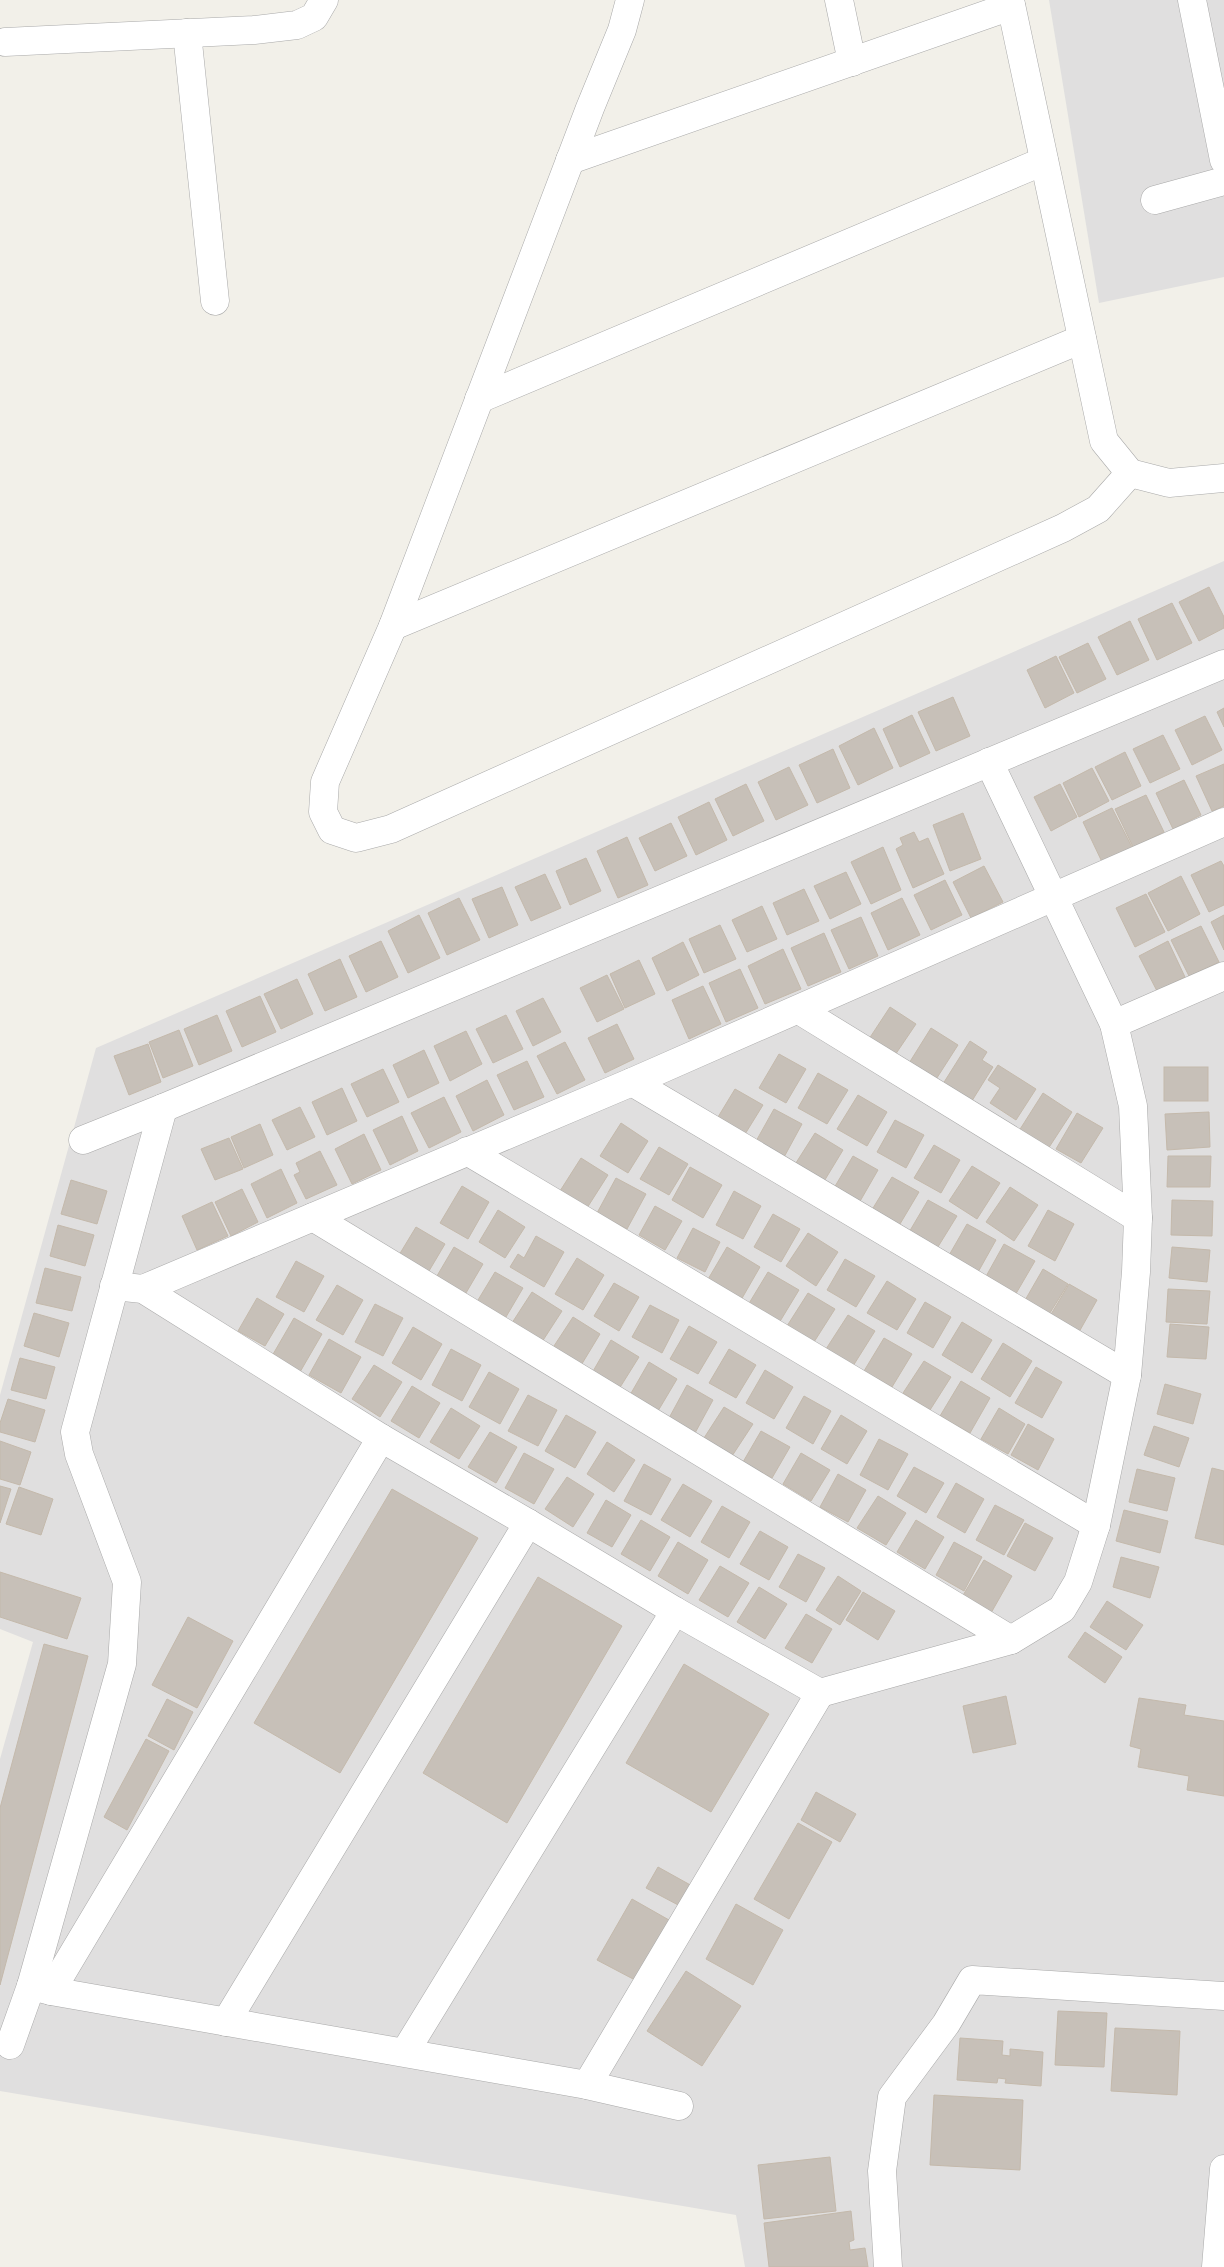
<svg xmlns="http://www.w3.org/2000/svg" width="1224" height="2267" font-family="'Asap Condensed',sans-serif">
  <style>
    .residential { fill: #e0dfdf }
    .building { fill: #c7c0b8; stroke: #c4b9ab }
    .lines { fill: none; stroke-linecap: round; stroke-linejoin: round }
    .minor-casing { stroke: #a9a9a9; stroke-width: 29 }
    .minor { stroke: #fff; stroke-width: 28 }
  </style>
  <rect width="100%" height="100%" fill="#f2f0e9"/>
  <g class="residential">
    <path d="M1049,0h175v277l-125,26z"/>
    <path d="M1224,561v1706h-479l-9,-52 -736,-124v-332l33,-117 -33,-13v-234l96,-347z"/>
  </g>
  <g class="building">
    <path d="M1209,587l15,30v11l-25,13 -20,-39z"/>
    <path d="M1172,603l20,40 -35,17 -19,-41z"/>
    <path d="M1130,621l19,39 -32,15 -19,-38z"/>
    <path d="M1088,643l18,36 -29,14 -18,-36z"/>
    <path d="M1056,656l18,37 -29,15 -18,-38z"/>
    <path d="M953,697l17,39 -34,15 -18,-39z"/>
    <path d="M1224,708v19l-7,-15z"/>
    <path d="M912,715l18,38 -30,14 -17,-38z"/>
    <path d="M1205,716l17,34 -30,15 -17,-35z"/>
    <path d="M874,728l19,40 -35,17 -19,-39z"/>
    <path d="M1163,735l17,34 -30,14 -17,-34z"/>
    <path d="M833,749l17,39 -33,15 -18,-38z"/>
    <path d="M1125,752l16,34 -29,14 -17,-33z"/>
    <path d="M1224,764v42l-12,5 -16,-35z"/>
    <path d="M789,767l19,38 -32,15 -18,-38z"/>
    <path d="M1092,768l17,33 -30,16 -16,-34z"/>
    <path d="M1184,780l17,35 -28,14 -17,-36z"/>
    <path d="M746,784l18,37 -31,15 -18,-37z"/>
    <path d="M1060,784l17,33 -26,14 -17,-34z"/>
    <path d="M1146,795l18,37 -31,15 -18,-38z"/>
    <path d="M709,802l18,38 -31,15 -18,-38z"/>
    <path d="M1112,808l21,41 -30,15 -20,-42z"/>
    <path d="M963,813l18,46 -31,12 -17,-46z"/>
    <path d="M671,823l16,33 -32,15 -16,-33z"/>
    <path d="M914,832l5,10 9,-4 16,36 -31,14 -17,-39 7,-4 -3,-7z"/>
    <path d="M627,837l21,48 -30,13 -21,-47z"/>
    <path d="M883,847l18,43 -30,14 -20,-42z"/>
    <path d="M586,858l15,33 -31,14 -14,-34z"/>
    <path d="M1221,861l3,5v39l-15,7 -18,-37z"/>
    <path d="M984,866l19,36 -32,16 -18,-36z"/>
    <path d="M846,872l15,32 -31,15 -16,-33z"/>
    <path d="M545,874l16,34 -30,13 -16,-34z"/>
    <path d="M1181,876l19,38 -32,17 -20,-38z"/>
    <path d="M945,880l17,35 -31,15 -17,-35z"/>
    <path d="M502,887l16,38 -29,13 -17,-39z"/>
    <path d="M804,889l15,32 -32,14 -14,-32z"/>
    <path d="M1146,894l19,38 -30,15 -19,-39z"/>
    <path d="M459,898l21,42 -33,15 -19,-42z"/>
    <path d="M902,898l18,37 -32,15 -17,-37z"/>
    <path d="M762,906l15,33 -30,13 -15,-32z"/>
    <path d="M419,915l21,43 -32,15 -20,-42z"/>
    <path d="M1224,915v35l-13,-28z"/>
    <path d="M861,917l17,39 -29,13 -18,-39z"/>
    <path d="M720,925l16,34 -32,14 -15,-34z"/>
    <path d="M1201,926l18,36 -30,14 -18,-36z"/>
    <path d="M824,933l17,39 -33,14 -17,-38z"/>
    <path d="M381,941l17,36 -32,15 -17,-36z"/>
    <path d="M1168,941l17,36 -28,14 -18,-35z"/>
    <path d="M683,942l16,33 -32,16 -15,-33z"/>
    <path d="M783,949l18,40 -36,15 -17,-38z"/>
    <path d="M340,959l17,38 -32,14 -17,-37z"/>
    <path d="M639,960l16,34 -30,14 -15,-34z"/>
    <path d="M740,969l18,39 -32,14 -17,-39z"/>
    <path d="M607,975l17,34 -27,13 -17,-34z"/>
    <path d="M297,979l16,35 -32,15 -17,-35z"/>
    <path d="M703,986l18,38 -32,15 -17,-39z"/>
    <path d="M260,996l16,36 -34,15 -16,-36z"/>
    <path d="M543,998l18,34 -28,14 -17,-35z"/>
    <path d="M890,1007l26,17 -23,34 -26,-16z"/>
    <path d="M217,1015l15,36 -33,14 -15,-36z"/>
    <path d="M506,1015l17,34 -30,14 -17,-34z"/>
    <path d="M617,1024l17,35 -29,14 -17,-35z"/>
    <path d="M931,1028l27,17 -25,39 -27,-16z"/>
    <path d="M179,1030l14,36 -30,12 -14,-36z"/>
    <path d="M466,1031l16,33 -32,17 -16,-35z"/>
    <path d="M970,1041l17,11 -5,8 11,7 -23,37 -29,-17z"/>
    <path d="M565,1042l20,38 -28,14 -20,-38z"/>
    <path d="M148,1044l13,38 -32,13 -15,-39z"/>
    <path d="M424,1050l15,33 -31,15 -15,-33z"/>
    <path d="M779,1054l27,15 -20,34 -27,-15z"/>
    <path d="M527,1061l17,36 -30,13 -17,-35z"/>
    <path d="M998,1065l38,24 -20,31 -26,-17 10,-15 -12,-8z"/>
    <rect x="1164" y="1067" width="44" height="34"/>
    <path d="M383,1069l16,33 -32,15 -16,-33z"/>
    <path d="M818,1073l30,17 -21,34 -29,-16z"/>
    <path d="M487,1080l17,35 -31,16 -17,-35z"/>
    <path d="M342,1088l15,33 -30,14 -15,-33z"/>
    <path d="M735,1089l28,16 -21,34 -27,-17z"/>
    <path d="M1043,1093l29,19 -26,40 -29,-18z"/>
    <path d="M858,1095l29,17 -20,34 -30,-17z"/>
    <path d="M444,1097l17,35 -32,16 -18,-35z"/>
    <path d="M300,1107l15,30 -28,13 -15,-30z"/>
    <path d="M774,1109l28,15 -19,35 -28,-16z"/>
    <path d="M1209,1112l1,35 -43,3 -2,-36z"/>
    <path d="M1077,1113l26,15 -22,35 -25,-14z"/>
    <path d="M402,1116l16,35 -28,14 -17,-35z"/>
    <path d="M895,1120l29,15 -18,33 -29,-16z"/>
    <path d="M621,1123l27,18 -20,32 -28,-17z"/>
    <path d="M260,1124l13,31 -29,13 -13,-31z"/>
    <path d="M815,1133l28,17 -20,33 -29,-17z"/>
    <path d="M364,1134l17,36 -29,14 -17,-35z"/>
    <path d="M229,1138l14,31 -28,11 -14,-31z"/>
    <path d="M934,1145l26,15 -19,33 -27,-15z"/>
    <path d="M659,1147l29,17 -19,31 -29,-16z"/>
    <path d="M320,1151l17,34 -31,14 -12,-24 6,-3 -4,-9z"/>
    <path d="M853,1156l25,14 -19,33 -25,-15z"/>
    <path d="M1168,1156h43l-1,31h-43z"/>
    <path d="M581,1158l27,17 -21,33 -27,-17z"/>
    <path d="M972,1166l28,17 -23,36 -28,-18z"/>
    <path d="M690,1167l32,18 -19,33 -31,-18z"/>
    <path d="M281,1169l16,34 -30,15 -16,-34z"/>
    <path d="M892,1177l27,15 -22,37 -27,-16z"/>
    <path d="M616,1178l30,16 -19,35 -30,-16z"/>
    <path d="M71,1180l36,11 -10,33 -36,-10z"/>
    <path d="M462,1186l27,16 -21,37 -28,-16z"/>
    <path d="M1010,1187l28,18 -24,36 -28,-19z"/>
    <path d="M242,1189l16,33 -27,14 -16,-34z"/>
    <path d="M734,1191l27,15 -18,33 -27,-14z"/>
    <path d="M928,1200l29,16 -21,34 -28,-16z"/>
    <path d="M1172,1200l41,1 -1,35 -41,-1z"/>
    <path d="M212,1202l16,34 -31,14 -15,-34z"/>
    <path d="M655,1206l27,15 -17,29 -26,-15z"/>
    <path d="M498,1210l27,17 -20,31 -26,-16z"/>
    <path d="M1048,1210l26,14 -19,37 -27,-15z"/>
    <path d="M773,1214l27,15 -19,33 -27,-15z"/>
    <path d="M967,1224l29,16 -19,34 -29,-17z"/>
    <path d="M58,1225l36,10 -9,31 -35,-10z"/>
    <path d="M416,1227l29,17 -19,32 -30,-16z"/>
    <path d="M693,1228l27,14 -15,30 -28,-14z"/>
    <path d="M808,1233l30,19 -22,34 -30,-20z"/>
    <path d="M536,1236l28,16 -20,35 -34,-20 8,-13 6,4z"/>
    <path d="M1004,1244l31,17 -21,36 -30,-17z"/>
    <path d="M454,1247l29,17 -20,34 -29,-17z"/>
    <path d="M727,1247l33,20 -19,33 -34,-19z"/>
    <path d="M1172,1247l38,3 -3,32 -38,-4z"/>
    <path d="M577,1258l27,17 -21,35 -28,-16z"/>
    <path d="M845,1259l30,17 -19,31 -29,-17z"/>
    <path d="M296,1261l28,15 -20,36 -28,-15z"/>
    <path d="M45,1268l36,9 -9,34 -36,-8z"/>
    <path d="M1043,1269l25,15 -20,32 -24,-14z"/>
    <path d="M495,1272l28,16 -20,34 -28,-17z"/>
    <path d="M768,1272l31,18 -20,33 -31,-18z"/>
    <path d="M887,1281l29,18 -19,31 -30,-17z"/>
    <path d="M614,1283l25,14 -20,34 -25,-15z"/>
    <path d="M1069,1284l28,16 -18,32 -29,-16z"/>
    <path d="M337,1285l26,15 -20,35 -27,-15z"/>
    <path d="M1168,1289l42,2 -3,33 -41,-2z"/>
    <path d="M532,1292l30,19 -22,34 -30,-19z"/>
    <path d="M808,1293l27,16 -21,33 -27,-16z"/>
    <path d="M257,1298l27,16 -19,32 -27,-15z"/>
    <path d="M925,1302l26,15 -18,31 -26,-15z"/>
    <path d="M375,1304l28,14 -20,38 -28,-14z"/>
    <path d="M650,1305l29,15 -17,33 -30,-16z"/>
    <path d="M34,1313l35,10 -10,34 -35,-11z"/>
    <path d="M848,1315l27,16 -22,35 -27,-17z"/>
    <path d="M573,1317l27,17 -20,33 -28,-18z"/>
    <path d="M294,1318l28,16 -22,38 -28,-16z"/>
    <path d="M962,1322l30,18 -20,33 -30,-18z"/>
    <path d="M1170,1324l39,3 -3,32 -39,-2z"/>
    <path d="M689,1326l28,16 -19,32 -28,-15z"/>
    <path d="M413,1327l29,17 -21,36 -29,-17z"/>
    <path d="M884,1338l28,16 -20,33 -28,-16z"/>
    <path d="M329,1339l32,18 -20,36 -32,-18z"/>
    <path d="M611,1340l28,17 -20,32 -27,-16z"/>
    <path d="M1003,1343l29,18 -22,36 -29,-18z"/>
    <path d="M451,1349l30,16 -19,36 -30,-16z"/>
    <path d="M729,1349l27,16 -20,33 -27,-15z"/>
    <path d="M20,1358l35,9 -9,32 -35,-9z"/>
    <path d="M924,1361l27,16 -21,33 -27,-17z"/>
    <path d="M649,1362l28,17 -19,32 -28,-16z"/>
    <path d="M374,1365l28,17 -22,35 -28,-18z"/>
    <path d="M1036,1367l26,15 -20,36 -27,-15z"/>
    <path d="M765,1370l28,17 -19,32 -28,-16z"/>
    <path d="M489,1372l30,17 -19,35 -31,-17z"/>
    <path d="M961,1381l29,17 -20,35 -30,-17z"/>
    <path d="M1165,1384l36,10 -8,30 -36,-10z"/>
    <path d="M687,1385l26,15 -18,33 -26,-15z"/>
    <path d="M412,1386l28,17 -21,35 -28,-17z"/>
    <path d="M528,1395l29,15 -19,36 -30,-15z"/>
    <path d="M804,1396l27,15 -18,33 -27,-16z"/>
    <path d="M8,1399l37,11 -10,32 -35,-10v-9z"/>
    <path d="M724,1407l29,17 -21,32 -28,-18z"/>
    <path d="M451,1408l29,18 -21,33 -29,-17z"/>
    <path d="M999,1408l26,16 -17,30 -27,-15z"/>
    <path d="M566,1415l30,17 -21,36 -30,-17z"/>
    <path d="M841,1415l26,16 -20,33 -26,-15z"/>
    <path d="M1028,1424l26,15 -16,31 -27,-15z"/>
    <path d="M1154,1426l35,12 -10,29 -35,-12z"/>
    <path d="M761,1431l29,16 -18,31 -29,-16z"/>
    <path d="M490,1432l27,15 -21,36 -28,-16z"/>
    <path d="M879,1439l29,15 -20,36 -28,-15z"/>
    <path d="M0,1441l31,11 -11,33 -20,-6z"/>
    <path d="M607,1442l28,18 -21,32 -27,-18z"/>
    <path d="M524,1453l30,16 -20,35 -29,-16z"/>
    <path d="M801,1453l29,17 -19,31 -28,-17z"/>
    <path d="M644,1464l27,15 -20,36 -27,-14z"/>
    <path d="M914,1467l30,16 -18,30 -29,-17z"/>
    <path d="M1212,1468l12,3v74l-29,-7z"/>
    <path d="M1137,1469l38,9 -8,33 -38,-9z"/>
    <path d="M838,1474l28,16 -18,32 -28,-15z"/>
    <path d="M567,1477l27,17 -21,33 -28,-18z"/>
    <path d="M956,1483l28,16 -19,34 -28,-16z"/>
    <path d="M683,1484l29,17 -22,36 -29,-17z"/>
    <path d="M0,1486l11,3 -11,34z"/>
    <path d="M19,1487l34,12 -12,36 -35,-11z"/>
    <path d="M392,1489l86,49 -138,235 -86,-50z"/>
    <path d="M878,1496l28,17 -20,32 -29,-17z"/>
    <path d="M606,1500l25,15 -19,32 -25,-14z"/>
    <path d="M995,1505l29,15 -20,35 -28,-15z"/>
    <path d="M722,1506l28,16 -21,36 -28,-16z"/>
    <path d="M1124,1510l44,11 -8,32 -44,-12z"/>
    <path d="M641,1520l29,17 -20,34 -29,-17z"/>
    <path d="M916,1520l28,17 -19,32 -28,-17z"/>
    <path d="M1025,1523l28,15 -18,33 -28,-15z"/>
    <path d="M760,1531l28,16 -19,33 -29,-16z"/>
    <path d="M678,1542l30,18 -20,34 -30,-18z"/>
    <path d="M954,1542l28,15 -18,34 -28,-16z"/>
    <path d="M798,1554l27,14 -19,34 -27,-15z"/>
    <path d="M1121,1557l38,10 -9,31 -37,-11z"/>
    <path d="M984,1560l28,16 -21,37 -29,-16z"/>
    <path d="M720,1566l29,17 -21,34 -29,-17z"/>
    <path d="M0,1572l81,26 -14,41 -67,-22z"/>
    <path d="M838,1576l23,15 -21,34 -24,-15z"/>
    <path d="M538,1577l84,49 -115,197 -84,-50z"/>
    <path d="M759,1587l28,17 -22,35 -28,-17z"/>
    <path d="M863,1592l32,19 -17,29 -32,-20z"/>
    <path d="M1107,1601l36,24 -17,25 -36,-23z"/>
    <path d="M806,1614l26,15 -20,34 -27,-15z"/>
    <path d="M188,1617l45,24 -36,67 -45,-23z"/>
    <path d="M1085,1632l37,25 -17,26 -37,-26z"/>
    <path d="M44,1644l44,12 -88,329v-177z"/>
    <path d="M684,1664l85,50 -58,98 -85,-49z"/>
    <path d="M1006,1696l10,48 -43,9 -10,-47z"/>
    <path d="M1139,1698l47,7 -2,10 40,6v75l-37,-6 2,-14 -51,-9 3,-18 -11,-3z"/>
    <path d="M167,1699l26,13 -19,38 -26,-14z"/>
    <path d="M146,1739l23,12 -42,79 -23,-13z"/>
    <path d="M816,1792l40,22 -16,28 -39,-22z"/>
    <path d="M798,1823l34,19 -43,77 -35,-20z"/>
    <path d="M658,1867l36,20 -12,20 -36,-19z"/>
    <path d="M632,1899l37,21 -34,60 -38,-20z"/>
    <path d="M736,1904l47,26 -30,55 -47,-26z"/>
    <path d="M686,1971l55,35 -39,60 -55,-35z"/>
    <path d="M1058,2011l49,2 -3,54 -49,-2z"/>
    <path d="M1115,2028l65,3 -3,64 -66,-4z"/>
    <path d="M960,2038l43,3 -1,14 8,1v-7l33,3 -2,34 -36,-3 1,-4 -8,-1 -1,5 -40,-3z"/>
    <path d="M934,2095l89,5 -3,70 -90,-5z"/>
    <path d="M830,2157l6,54 -72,8 -6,-54z"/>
    <path d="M851,2211l3,29 -5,2 1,8 15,-2 3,19h-99l-5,-44z"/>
  </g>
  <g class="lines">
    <g class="minor-casing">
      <g id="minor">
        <path d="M630,0l-8,30 -32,78 -197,518 -68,156 -2,30 9,18 24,8 35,-9 672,-301 35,-19 32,-36"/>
        <path d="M839,0l13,62"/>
        <path d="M1010,0l94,441 26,32 39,10 55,-5"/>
        <path d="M1192,0l32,160"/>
        <path d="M187,33l28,268"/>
        <path d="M5,42l249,-12 43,-5 17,-8 10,-17"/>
        <path d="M570,160l441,-154"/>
        <path d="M1155,200l69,-19"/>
        <path d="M479,399l565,-238"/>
        <path d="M393,626l689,-287"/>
        <path d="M799,1010l339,208"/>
        <path d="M1114,1024l110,-48"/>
        <path d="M632,1082l495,293"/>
        <path d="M83,1140l80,-32 1061,-444"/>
        <path d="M467,1151l629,374"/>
        <path d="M313,1217l698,423"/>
        <path d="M114,1286l29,3 238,149 147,85 147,88 145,82 191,-53 51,-31 16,-27 18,-57 31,-150 9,-103 2,-54 -5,-112 -19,-82 -125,-262"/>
        <path d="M143,1289l489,-207 592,-260"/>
        <path d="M31,1986l20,5 536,94 92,21"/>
        <path d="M51,1991l330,-553"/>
        <path d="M226,2022l302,-499"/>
        <path d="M10,2045l21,-59 91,-322 5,-82 -48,-128 -4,-22 88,-324"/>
        <path d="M405,2052l270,-441"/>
        <path d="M587,2085l233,-392"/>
        <path d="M888,2267l-6,-96 10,-74 54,-73 26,-44 252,16"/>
        <path d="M1216,2267l8,-98"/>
      </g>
    </g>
    <use href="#minor" class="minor"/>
  </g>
</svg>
